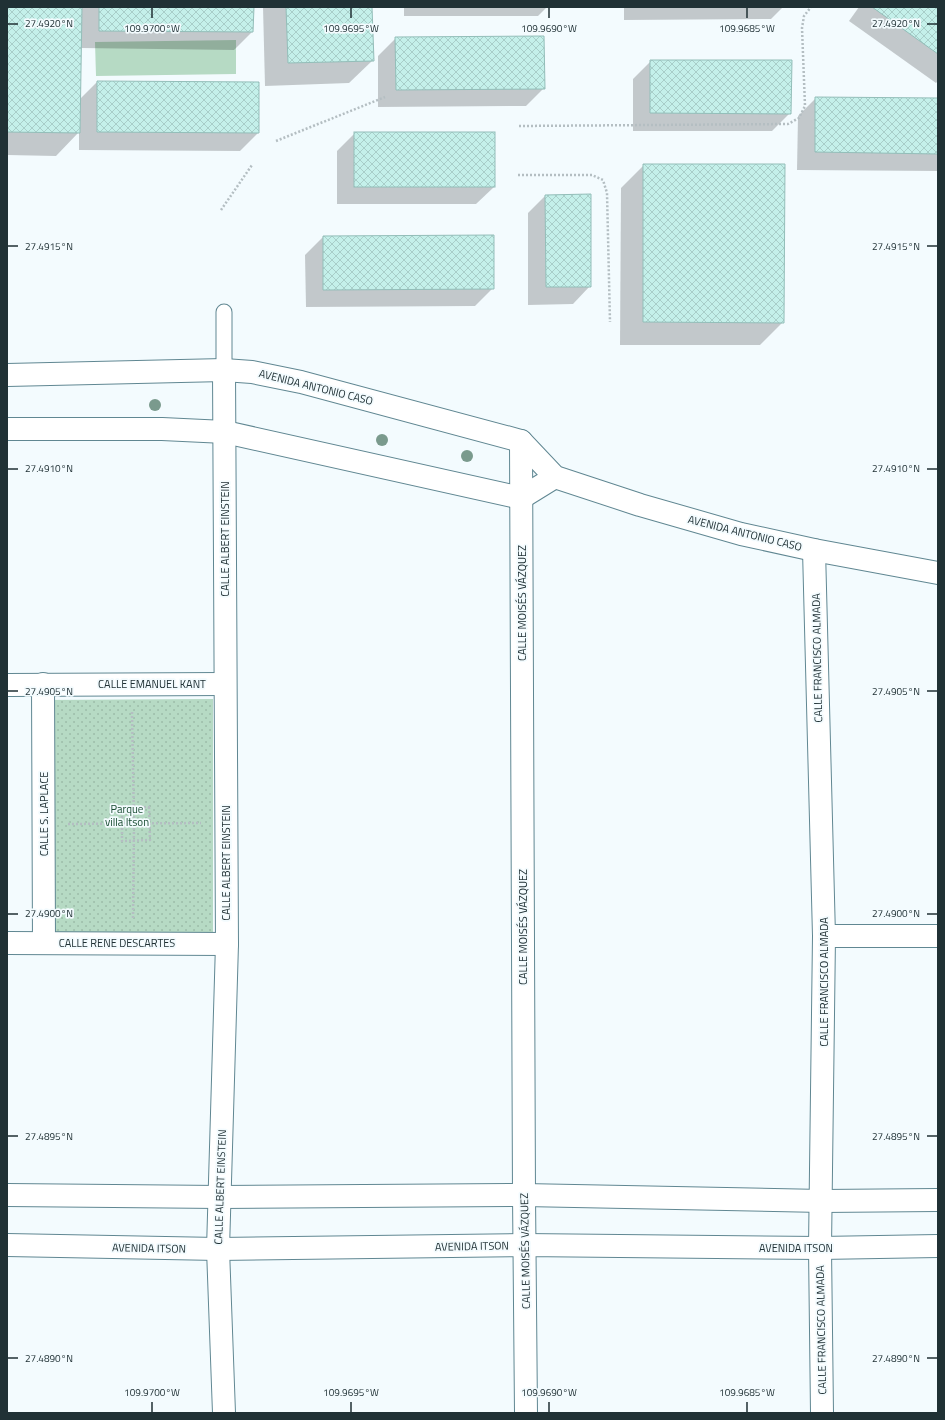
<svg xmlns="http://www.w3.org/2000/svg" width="945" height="1420" font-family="'Titillium Web',sans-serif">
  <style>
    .grass { fill: #b6dac4 }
    .park { fill: url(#park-dots) }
    .shadow { fill: #0003 }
    .building { fill: url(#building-cross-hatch); stroke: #93beb9 }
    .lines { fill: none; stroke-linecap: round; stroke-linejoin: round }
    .service-casing { stroke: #608792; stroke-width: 17 }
    .minor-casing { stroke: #608792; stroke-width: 24 }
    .tertiary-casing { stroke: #608792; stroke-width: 24 }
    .path { stroke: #b4bec2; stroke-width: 2.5; stroke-dasharray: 2 2; stroke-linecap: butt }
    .service { stroke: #fff; stroke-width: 15 }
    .minor { stroke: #fff; stroke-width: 22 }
    .tertiary { stroke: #fff; stroke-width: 22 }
    .tree { fill: #7a9a8d }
    .ticks { fill: none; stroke: #203135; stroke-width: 1.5 }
    .labels { text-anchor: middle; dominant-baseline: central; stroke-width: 3.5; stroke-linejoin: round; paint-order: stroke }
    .street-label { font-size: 11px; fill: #203135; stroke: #f3fbfe }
    .park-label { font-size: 11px; fill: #174a30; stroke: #f3fbfe }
    .ticks-label { font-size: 10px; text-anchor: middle; fill: #203135; stroke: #f3fbfe; stroke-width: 3.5; stroke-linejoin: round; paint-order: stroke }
  </style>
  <defs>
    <pattern id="park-dots" width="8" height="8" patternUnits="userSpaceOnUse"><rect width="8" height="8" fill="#b6dac4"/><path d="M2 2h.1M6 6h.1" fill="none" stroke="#9cbca9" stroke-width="1.8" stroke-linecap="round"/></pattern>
    <pattern id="building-cross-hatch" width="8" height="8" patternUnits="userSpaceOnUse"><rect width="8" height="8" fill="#c4f0ea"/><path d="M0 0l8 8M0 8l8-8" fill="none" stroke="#a8cec9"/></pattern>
  </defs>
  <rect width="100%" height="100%" fill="#f3fbfe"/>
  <path class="grass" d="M236,40v34l-140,2 -1,-34z"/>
  <path class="park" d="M213,699v233h-172l-1,-232z"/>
  <g class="shadow">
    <path d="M7,7h246l-1,25 -18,18 -154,-2 -1,52 18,-18 161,51 -18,18 -161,-1v-18l-23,24 -49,-1z"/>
    <path d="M263,7h108l2,53 -24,23 -84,3z"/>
    <path d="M404,7h143l-9,9h-134z"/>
    <path d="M624,7h159l-12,12 -147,1z"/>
    <path d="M859,7h79v74l-2,2 -87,-62z"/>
    <path d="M396,38l148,50 -18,18 -148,1v-51z"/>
    <path d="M651,61l139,52 -18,18h-139v-52z"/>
    <path d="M816,98l122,1v72l-141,-1 1,-54z"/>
    <path d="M355,133l139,54 -18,17h-139v-53z"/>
    <path d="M644,165l139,157 -23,23h-140l1,-157z"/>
    <path d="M545,196l45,90 -17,18 -45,1v-92z"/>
    <path d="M323,237l170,51 -18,18 -169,1 -1,-52z"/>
  </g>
  <g class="building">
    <path d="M7,7h75l-2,126 -73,-1z"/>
    <path d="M99,7h155l-1,25 -154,-1z"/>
    <path d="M286,7h86l2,54 -86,2z"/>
    <path d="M872,7h66v47z"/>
    <path d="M544,36l1,53 -149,1 -1,-53z"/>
    <path d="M650,60h142l-1,54 -141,-1z"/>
    <path d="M97,81l162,1v51l-162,-1z"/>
    <path d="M815,97l123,1v56l-123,-2z"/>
    <rect x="354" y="132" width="141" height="55"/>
    <path d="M643,164h142l-1,159 -141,-1z"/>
    <path d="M591,194v93h-45l-1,-92z"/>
    <path d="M494,235v54l-171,1v-54z"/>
  </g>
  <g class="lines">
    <g class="service-casing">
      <path id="service" d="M224,312v58"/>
    </g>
    <g class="minor-casing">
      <g id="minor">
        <path d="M521,441l3,754 2,218"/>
        <path d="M814,550l10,386 -4,312 2,165"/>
        <path d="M43,684l1,259"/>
        <path d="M7,685l218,-1"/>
        <path d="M824,936h114"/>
        <path d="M7,943l220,1"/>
        <path d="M7,1195l213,2 304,-2 298,6 116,-1"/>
        <path d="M7,1245l211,4 306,-4 296,3 118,-2"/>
        <path d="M224,1413l-6,-164 9,-305 -3,-574"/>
      </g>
    </g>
    <g class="tertiary-casing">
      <g id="tertiary">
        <path d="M7,375l217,-5 28,2 49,10 220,59 34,36 85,28 101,29 73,16 124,23"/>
        <path d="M7,429h155l63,3 296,66 34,-21"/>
      </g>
    </g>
    <g class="path">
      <path d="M519,126l269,-2 11,-6 6,-12 -3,-78 2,-12 7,-9"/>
      <path d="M276,141l109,-44"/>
      <path d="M518,175h74l11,5 4,13 3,129"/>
      <path d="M221,210l31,-45"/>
      <path d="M132,712l2,112 -1,94"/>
      <path d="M149,807l1,33 -28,1v-33z"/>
      <path d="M68,824l133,-1"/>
    </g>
    <use href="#service" class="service"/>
    <use href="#minor" class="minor"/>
    <use href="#tertiary" class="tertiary"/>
  </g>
  <g class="tree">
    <circle cx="155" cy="405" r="6"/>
    <circle cx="382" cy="440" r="6"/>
    <circle cx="467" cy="456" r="6"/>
  </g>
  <path class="ticks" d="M152,8v10M351,8v10M549,8v10M747,8v10M8,24h10M927,24h10M8,246h10M927,246h10M8,469h10M927,469h10M8,691h10M927,691h10M8,914h10M927,914h10M8,1136h10M927,1136h10M8,1358h10M927,1358h10M152,1402v10M351,1402v10M549,1402v10M747,1402v10"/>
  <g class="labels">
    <g class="street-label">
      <text transform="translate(316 387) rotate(14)">AVENIDA ANTONIO CASO</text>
      <text transform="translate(745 533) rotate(14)">AVENIDA ANTONIO CASO</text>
      <text transform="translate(225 539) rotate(-90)">CALLE ALBERT EINSTEIN</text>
      <text transform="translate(522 603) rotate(-90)">CALLE MOISÉS VÁZQUEZ</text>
      <text transform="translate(817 658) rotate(-91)">CALLE FRANCISCO ALMADA</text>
      <text x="152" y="684">CALLE EMANUEL KANT</text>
      <text transform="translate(44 814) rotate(-90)">CALLE S. LAPLACE</text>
      <text transform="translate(226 863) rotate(-90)">CALLE ALBERT EINSTEIN</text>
      <text transform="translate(523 927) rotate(-90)">CALLE MOISÉS VÁZQUEZ</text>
      <text x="117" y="943">CALLE RENE DESCARTES</text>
      <text transform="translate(824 982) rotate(-90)">CALLE FRANCISCO ALMADA</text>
      <text transform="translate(220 1187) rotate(-88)">CALLE ALBERT EINSTEIN</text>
      <text transform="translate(472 1246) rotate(-1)">AVENIDA ITSON</text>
      <text transform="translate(149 1248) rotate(1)">AVENIDA ITSON</text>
      <text x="796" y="1248">AVENIDA ITSON</text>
      <text transform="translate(525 1251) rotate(-91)">CALLE MOISÉS VÁZQUEZ</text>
      <text transform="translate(821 1330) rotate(-91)">CALLE FRANCISCO ALMADA</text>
    </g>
    <g class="park-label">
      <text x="127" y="809">Parque<tspan x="127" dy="13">villa Itson</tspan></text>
    </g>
  </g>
  <g class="ticks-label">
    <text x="49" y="27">27.4920°N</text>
    <text x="896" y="27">27.4920°N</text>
    <text x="152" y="32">109.9700°W</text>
    <text x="351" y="32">109.9695°W</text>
    <text x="549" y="32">109.9690°W</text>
    <text x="747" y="32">109.9685°W</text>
    <text x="49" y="250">27.4915°N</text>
    <text x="896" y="250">27.4915°N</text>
    <text x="49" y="472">27.4910°N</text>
    <text x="896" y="472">27.4910°N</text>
    <text x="49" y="695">27.4905°N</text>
    <text x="896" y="695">27.4905°N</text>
    <text x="49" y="917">27.4900°N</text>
    <text x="896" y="917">27.4900°N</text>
    <text x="49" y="1140">27.4895°N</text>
    <text x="896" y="1140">27.4895°N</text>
    <text x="49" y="1362">27.4890°N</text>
    <text x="896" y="1362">27.4890°N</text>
    <text x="152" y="1396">109.9700°W</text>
    <text x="351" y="1396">109.9695°W</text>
    <text x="549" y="1396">109.9690°W</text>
    <text x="747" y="1396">109.9685°W</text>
  </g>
  <rect width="945" height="1420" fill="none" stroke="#203135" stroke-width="16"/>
</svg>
